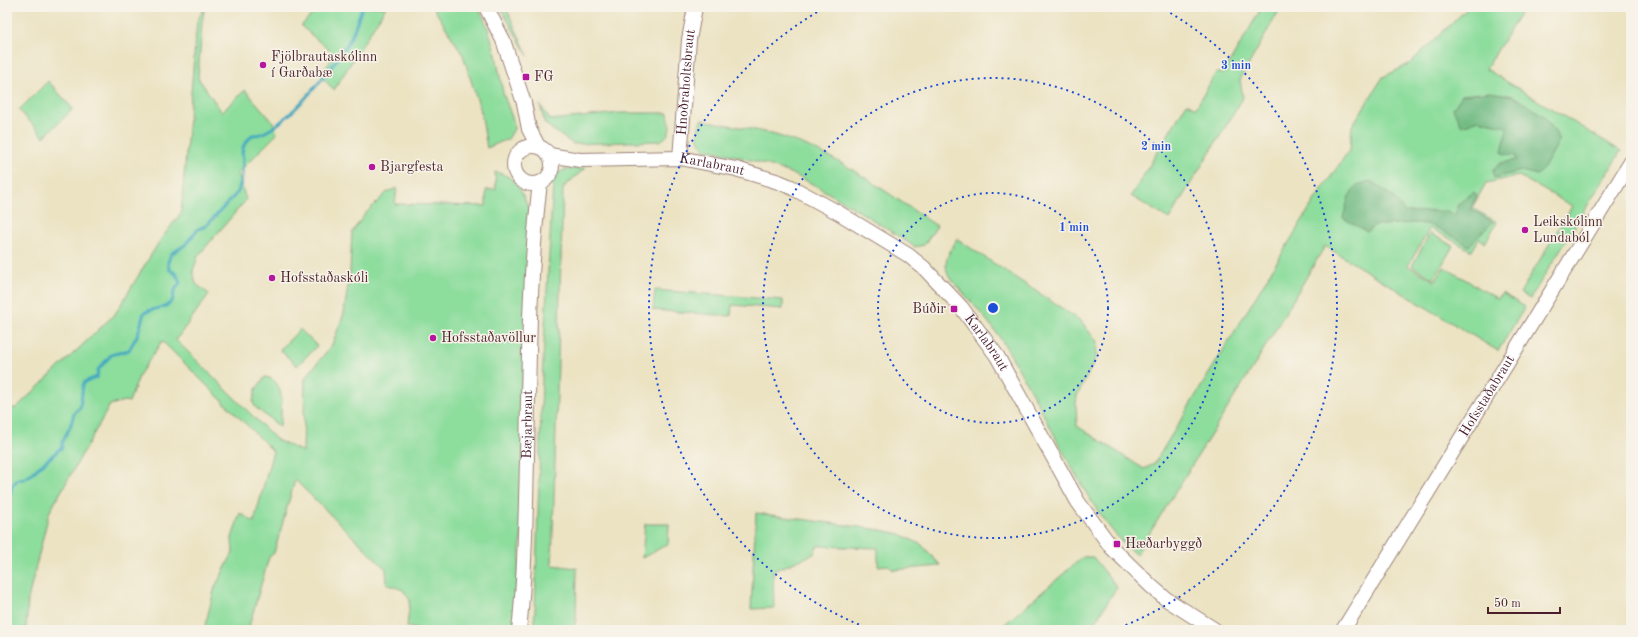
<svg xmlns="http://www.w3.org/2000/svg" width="1638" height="637" font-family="'Old Standard TT',serif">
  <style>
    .green { fill: #8ddd9d; stroke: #6c7e64 }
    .forest { fill: #72bc84; stroke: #5e6e58 }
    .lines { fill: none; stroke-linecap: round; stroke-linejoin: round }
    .stream { stroke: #40a8c0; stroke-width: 3 }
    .minor-casing { stroke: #9b8177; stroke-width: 16 }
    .minor { stroke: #fff; stroke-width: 14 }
    .ring { fill: none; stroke: #1d4ed8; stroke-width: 2; stroke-dasharray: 2 4 }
    .poi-dot { fill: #b5179e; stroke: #f7f3e8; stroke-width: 1.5 }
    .labels { text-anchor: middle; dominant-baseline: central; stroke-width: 3; stroke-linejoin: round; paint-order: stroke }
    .poi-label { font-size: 14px; fill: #4a1f2b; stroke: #f7f3e8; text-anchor: start }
    .street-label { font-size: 14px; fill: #4a1f2b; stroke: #f7f3e8 }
    .centre { fill: #1d4ed8; stroke: #f7f3e8; stroke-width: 2 }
    .ring-label { font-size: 12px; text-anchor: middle; font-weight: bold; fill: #1d4ed8; stroke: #f7f3e8; stroke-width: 3; stroke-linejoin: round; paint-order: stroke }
  </style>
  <rect width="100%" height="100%" fill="#f7f3e8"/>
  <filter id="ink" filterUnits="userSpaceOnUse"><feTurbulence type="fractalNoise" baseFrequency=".025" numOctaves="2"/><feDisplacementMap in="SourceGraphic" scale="8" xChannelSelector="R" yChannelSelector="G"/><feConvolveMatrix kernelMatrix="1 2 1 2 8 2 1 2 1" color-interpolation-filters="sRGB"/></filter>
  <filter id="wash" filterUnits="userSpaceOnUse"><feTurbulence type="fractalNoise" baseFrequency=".012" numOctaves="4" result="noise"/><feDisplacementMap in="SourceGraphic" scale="16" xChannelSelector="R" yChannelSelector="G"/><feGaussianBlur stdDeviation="0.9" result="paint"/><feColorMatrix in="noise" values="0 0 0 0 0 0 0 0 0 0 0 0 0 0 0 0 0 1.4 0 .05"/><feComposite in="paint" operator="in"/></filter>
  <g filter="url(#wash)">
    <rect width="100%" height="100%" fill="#ece3c3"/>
    <g class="green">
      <path d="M205,7l-3,16 -4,55 24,34 23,-22 28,32 4,12 -39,39 8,27 -48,56 -5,15 3,13 13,10 -33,46 101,100 26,12 2,-74 27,-33 12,-32 6,-42 2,-39 13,-18 22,-22 10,-4 -2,16 91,2v-16l10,-1 -1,-17c22,4 27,20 34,38l-8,329 -7,91h-93l-14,-3 3,-27 -7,-10 -16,-6 -1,-15 -91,-89 -21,73 -5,4 -21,73h-39l-4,-4 10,-39 18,-34 -1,-15 8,-25 14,9 19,-71 -111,-110 -22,33 -11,28 -5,-1 -14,4 -61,108 -21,86 -2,31h-19v-221l9,-1 99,-94 44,-72 22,-29 16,-192z"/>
      <path d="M319,7h67l-52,83 -14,-15 15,-20 -34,-29z"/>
      <path d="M433,7h45l9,18 9,30 7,38 10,27 1,9 -6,10 -21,9 -6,-36 -18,-57z"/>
      <path d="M500,7h6l1,3 21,46z"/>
      <path d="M1262,7h19l-41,73 3,18 -74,121 -38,-23 56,-93 9,5 20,-36 7,2z"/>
      <path d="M1469,7h55l-38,62 135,82 -91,148 -10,-6 52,-87 -53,-30 -33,7 -14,25 25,14 -12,21 -6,-4 -7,12 -42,-23 -22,38 27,15 9,-14 54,32 4,-6 23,14 -27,44 -173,-105 -70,118 -119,191c-34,-29 -55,-71 -76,-109 -17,-33 -35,-67 -54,-99 -16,-26 -37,-47 -57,-70 -7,-17 0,-23 8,-38l124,82 16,21 -1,16 -19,38 -1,8 1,22 67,43 10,-5 160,-263 36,-52 2,-23 31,-49 26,-13z"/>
      <path d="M48,81l25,28 -29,28 -25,-27z"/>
      <path d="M540,105l10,15 70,-7h48c2,13 5,21 -8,28l-87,3 -28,-20z"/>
      <path d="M701,120c29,6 59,9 87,19 55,18 101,56 149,87l-13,19 -9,2c-36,-23 -72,-47 -110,-67 -31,-16 -66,-23 -100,-31 -11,-10 -7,-16 -4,-29z"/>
      <path d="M585,168l-22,20 -11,377 25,3 -1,53 -4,9h-39l2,-19 7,-231 11,-197 3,-9 8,-4z"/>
      <path d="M1430,233l23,13 -19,33 -22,-13z"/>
      <path d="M655,290l128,10v9l-51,-4 -1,11 -78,-6z"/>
      <path d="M300,329l17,17 -20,20 -17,-16z"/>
      <path d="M265,377c22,3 16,33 15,50l-25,-20 -2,-5 3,-13z"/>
      <path d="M756,513l125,17 19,4 22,11 19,21 -48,4 -5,-5 -10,1v-18l-61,-2 -3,8 -41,17 1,37 -23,1z"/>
      <path d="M645,524h24l-1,20 -26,14z"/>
      <path d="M1083,557h10l24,30 -27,43h-92z"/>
    </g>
    <g class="forest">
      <path d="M1490,92l23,4 30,19 17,24 -16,29 -7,7 -16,-4 -27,7 -1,-9 8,-6 16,-3 -2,-4 -13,-3 5,-26 -28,-7 -17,6 -9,-17 9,-14z"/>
      <path d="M1371,181l22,16 12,15 40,-1 10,4 3,-11 16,-12 3,4 -7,13 23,13 -24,24c-10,-6 -33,-20 -43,-22 -17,-3 -33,2 -51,1l-8,7 -24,-14 6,-22 8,-11z"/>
    </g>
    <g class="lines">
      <path class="stream" d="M7,510l5,-24 6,-7h6l5,-3 33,-29c-1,-9 7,-14 9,-23 2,-4 1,-8 4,-12 1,-1 3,-3 5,-4l3,-23 2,-3 12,-5 1,-7 13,-15 18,-5 9,-16 6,-21c9,-6 24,-3 29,-14 1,-2 0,-4 1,-6 1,-5 5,-7 6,-11l-4,-8 -7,-5 -1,-7 3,-8 14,-9 13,-16 8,-3 32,-34 4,-15 1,-18 -1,-7 2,-7 8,-10c27,3 84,-71 97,-94 6,-11 9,-22 13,-34"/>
    </g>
  </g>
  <g filter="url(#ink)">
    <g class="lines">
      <g class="minor-casing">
        <g id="minor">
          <path d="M486,7l17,33 21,63 5,26 9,17"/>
          <circle cx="533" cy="165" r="19"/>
          <path id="s1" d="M549,155l31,5 100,-2 56,11 43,13 12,5 48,26 69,42 16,13 37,39 36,49 81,146 34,46 39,38 15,13 49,31"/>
          <path id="s2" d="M680,158l9,-118 6,-33"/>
          <path id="s3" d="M519,630c5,-43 6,-86 7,-130 3,-105 1,-212 14,-317"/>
          <path id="s4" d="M1343,630l288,-468"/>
        </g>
      </g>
      <use href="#minor" class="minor"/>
    </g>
  </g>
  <g class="ring">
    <circle cx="993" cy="308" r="115"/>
    <circle cx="993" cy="308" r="230"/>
    <path d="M870 629A344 344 0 0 1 826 7M1160 7A344 344 0 0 1 1116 629"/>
  </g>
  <g class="poi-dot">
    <circle cx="263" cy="65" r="4"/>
    <rect x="522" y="73" width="8" height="8" rx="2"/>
    <circle cx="372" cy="167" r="4"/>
    <circle cx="1525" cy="230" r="4"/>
    <circle cx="272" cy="278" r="4"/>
    <rect x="950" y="305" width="8" height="8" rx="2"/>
    <circle cx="433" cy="338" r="4"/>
    <rect x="1113" y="540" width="8" height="8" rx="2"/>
  </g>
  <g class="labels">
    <g class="poi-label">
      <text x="271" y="57">Fjölbrautaskólinn<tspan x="271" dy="16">í Garðabæ</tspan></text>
      <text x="534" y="77">FG</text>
      <text x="380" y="167">Bjargfesta</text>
      <text x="1533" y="222">Leikskólinn<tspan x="1533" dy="16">Lundaból</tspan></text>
      <text x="280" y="278">Hofsstaðaskóli</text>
      <text x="946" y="309" text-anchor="end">Búðir</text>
      <text x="441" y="338">Hofsstaðavöllur</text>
      <text x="1125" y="544">Hæðarbyggð</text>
    </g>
    <g class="street-label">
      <text stroke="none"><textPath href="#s2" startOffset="76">Hnoðraholtsbraut</textPath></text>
      <text stroke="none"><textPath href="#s1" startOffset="164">Karlabraut</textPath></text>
      <text stroke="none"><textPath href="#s1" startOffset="500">Karlabraut</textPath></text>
      <text stroke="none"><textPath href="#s4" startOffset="275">Hofsstaðabraut</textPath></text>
      <text stroke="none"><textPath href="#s3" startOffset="206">Bæjarbraut</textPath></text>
    </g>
  </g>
  <circle cx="993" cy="308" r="6" class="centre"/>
  <g class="ring-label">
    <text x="1236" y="69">3 min</text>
    <text x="1156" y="150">2 min</text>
    <text x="1074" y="231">1 min</text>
  </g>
  <rect width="1638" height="637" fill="none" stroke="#f7f3e8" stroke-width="24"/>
  <path d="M1488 607v6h72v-6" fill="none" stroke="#4a1f2b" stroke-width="2"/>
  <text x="1494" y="607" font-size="12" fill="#4a1f2b" stroke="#f7f3e8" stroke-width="3" paint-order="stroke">50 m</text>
</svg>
